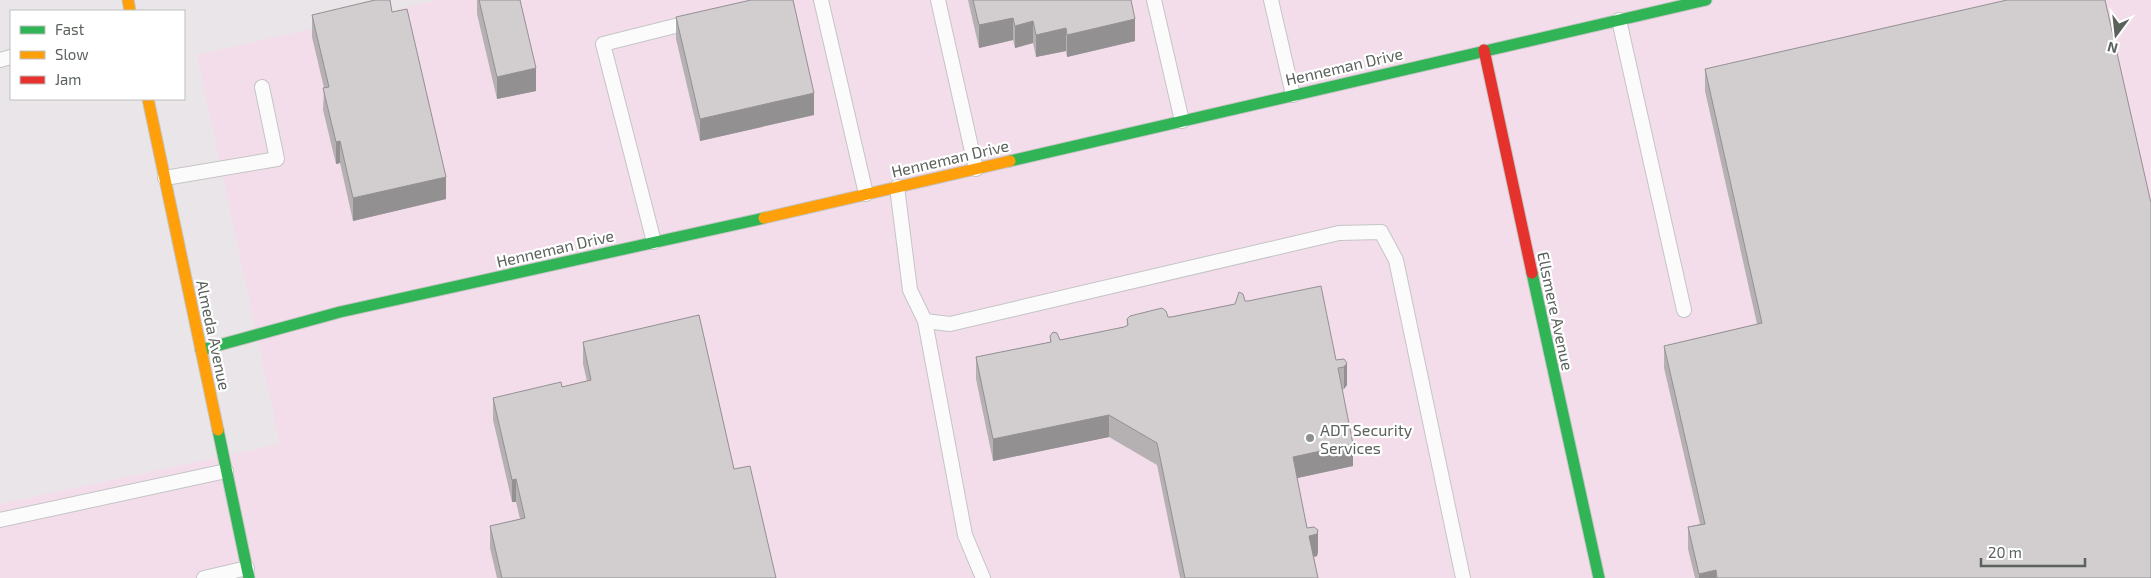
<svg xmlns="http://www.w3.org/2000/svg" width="2151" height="578" font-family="'Exo 2',sans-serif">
<rect width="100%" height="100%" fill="#eae5e8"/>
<!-- commercial -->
<path fill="#f4ddeb" d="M438 0H2151V578H0V504L280 444 197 55Z"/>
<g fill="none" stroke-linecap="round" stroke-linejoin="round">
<!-- lane casing -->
<g stroke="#c4c5c5" stroke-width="16">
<path id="lane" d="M821 0 866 194
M938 0 976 169
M1154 0 1182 121
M1271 0 1293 95
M1619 20 1684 310
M0 60 11 57
M165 178 277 159 262 87
M897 187 910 290 925 321 950 324 1339 233 1381 232 1396 260 1463 578
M654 242 603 44 695 21
M925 321 965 535 983 578
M0 520 226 471
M204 578 247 568"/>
</g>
<!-- fast casing -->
<g stroke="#c4c5c4" stroke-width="13">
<path id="fast" d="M1010 161 1706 0
M1532 273 1599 578
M201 350 340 312 764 218
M218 430 249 578"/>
</g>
<!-- slow casing -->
<g stroke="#c4c5c4" stroke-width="13">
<path id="slow" d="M128 0 130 11
M148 99 218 430
M764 218 1010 161"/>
</g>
<!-- jam casing -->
<g stroke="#c4c5c4" stroke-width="13">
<path id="jam" d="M1484 50 1532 273"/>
</g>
<!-- lane -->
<use href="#lane" stroke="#fcfbfc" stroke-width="14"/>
<!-- fast -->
<use href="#fast" stroke="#30b455" stroke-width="11"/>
<!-- slow -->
<use href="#slow" stroke="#ff9f0a" stroke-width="11"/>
<!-- jam -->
<use href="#jam" stroke="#e5322d" stroke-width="11"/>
</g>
<!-- wall -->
<path fill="#b5b1b3" d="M477 0H520L536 91 497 99 477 14Z
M968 0H1131L1135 41 1067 57 1066 51 1036 57 1033 43 1015 48 1013 40 979 48Z
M392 12 446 199 353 221 340 163 336 164 323 110 324 88 312 37V15Z
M676 17 814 115 700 141 676 39Z
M1705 69 2151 578H1695L1688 549V527L1700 524 1664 368V346L1757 324 1705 91Z
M1245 301 1336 360 1344 359 1347 385 1344 389 1342 390 1353 466 1297 478 1307 528 1318 552 1317 556 1314 557 1318 578H1180L1157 465 1109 437 993 461 976 379V357L1050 342V336L1060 340 1124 327 1127 326V319L1171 317 1235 304Z
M583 342 734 469 776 578H497L490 548V526L520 519 516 502H512L493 420V398L562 387 587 381 583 364Z"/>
<!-- shaded-wall -->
<path fill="#939092" d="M1013 18V40L979 48V25Z
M1135 19V41L1067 57V35Z
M1033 21V43L1015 48V26Z
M1066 28V51L1036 57V35Z
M536 68V91L497 99V77Z
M814 93V115L700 141V119Z
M340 141V163L336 164V142Z
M446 177V199L353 221V198Z
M1347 363V385L1344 389V367Z
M1109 415V437L993 461V439Z
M1353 444V466L1293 479V457Z
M516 479V502H512V480Z
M1318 530V552L1317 556 1309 558V536Z
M1716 570V578H1699V574Z"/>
<!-- building -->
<path fill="#d2ced0" stroke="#939092" d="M375 0H390L392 12 407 9 446 177 353 198 340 141 336 142 323 88 329 87 312 15Z
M479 0H520L536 68 497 77Z
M751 0H793L814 93 700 119 676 17Z
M973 0H1131L1135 19 1067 35 1066 28 1036 35 1033 21 1015 26 1013 18 979 25Z
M2007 0H2105L2151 203V578H1717L1716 570 1699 574 1688 527 1705 524 1664 346 1762 323 1705 69Z
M1321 286 1336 360 1344 359 1347 363 1344 367 1338 368 1353 444 1293 457 1307 528 1314 527 1318 530 1317 534 1309 536 1318 578H1185L1157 443 1109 415 993 439 976 357 1051 342 1050 336 1053 332 1057 333 1060 340 1124 327 1128 325 1127 319 1130 316 1162 308 1166 311 1168 317H1171L1235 304 1239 292 1243 294 1245 301H1248Z
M699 315 734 469 750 466 776 578H502L490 526 525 518 516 479 512 480 493 398 561 382 562 387 591 380 583 342Z"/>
<!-- markers -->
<circle fill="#8c908c" stroke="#fff" stroke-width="2" cx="1310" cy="438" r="5"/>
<g text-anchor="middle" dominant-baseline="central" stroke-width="4.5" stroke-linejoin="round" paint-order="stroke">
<!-- street labels -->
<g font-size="16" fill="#5a625b" stroke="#fff">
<text transform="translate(1344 66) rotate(-13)">Henneman Drive</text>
<text transform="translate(950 158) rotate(-13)">Henneman Drive</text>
<text transform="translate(555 248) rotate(-13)">Henneman Drive</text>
<text transform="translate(1556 311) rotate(78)">Ellsmere Avenue</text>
<text transform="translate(214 335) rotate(78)">Almeda Avenue</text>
</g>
<!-- poi labels -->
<g font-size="16" fill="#5a625b" stroke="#fff" text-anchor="start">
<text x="1320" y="429">ADT Security<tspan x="1320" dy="18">Services</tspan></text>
</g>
</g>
<!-- legend -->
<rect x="10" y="10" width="175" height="90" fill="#ffffff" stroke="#bdc0bd"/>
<rect x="20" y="26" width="25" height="8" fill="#30b455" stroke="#bdc0bd"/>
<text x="55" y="35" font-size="15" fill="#5a625b">Fast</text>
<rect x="20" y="51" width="25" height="8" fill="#ff9f0a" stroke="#bdc0bd"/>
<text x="55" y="60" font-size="15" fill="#5a625b">Slow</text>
<rect x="20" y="76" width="25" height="8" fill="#e5322d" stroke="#bdc0bd"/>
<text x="55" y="85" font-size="15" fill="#5a625b">Jam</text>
<!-- north arrow -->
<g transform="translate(2116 35) rotate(195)" stroke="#ffffff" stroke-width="4" paint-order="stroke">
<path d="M0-4L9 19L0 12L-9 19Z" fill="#5a625b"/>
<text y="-8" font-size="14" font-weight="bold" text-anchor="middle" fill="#5a625b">N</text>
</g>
<!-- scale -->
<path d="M1981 558v8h104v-8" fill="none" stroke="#5a625b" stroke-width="2.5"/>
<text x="1988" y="558" font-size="15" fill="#5a625b" stroke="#ffffff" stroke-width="4" paint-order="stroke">20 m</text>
</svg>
